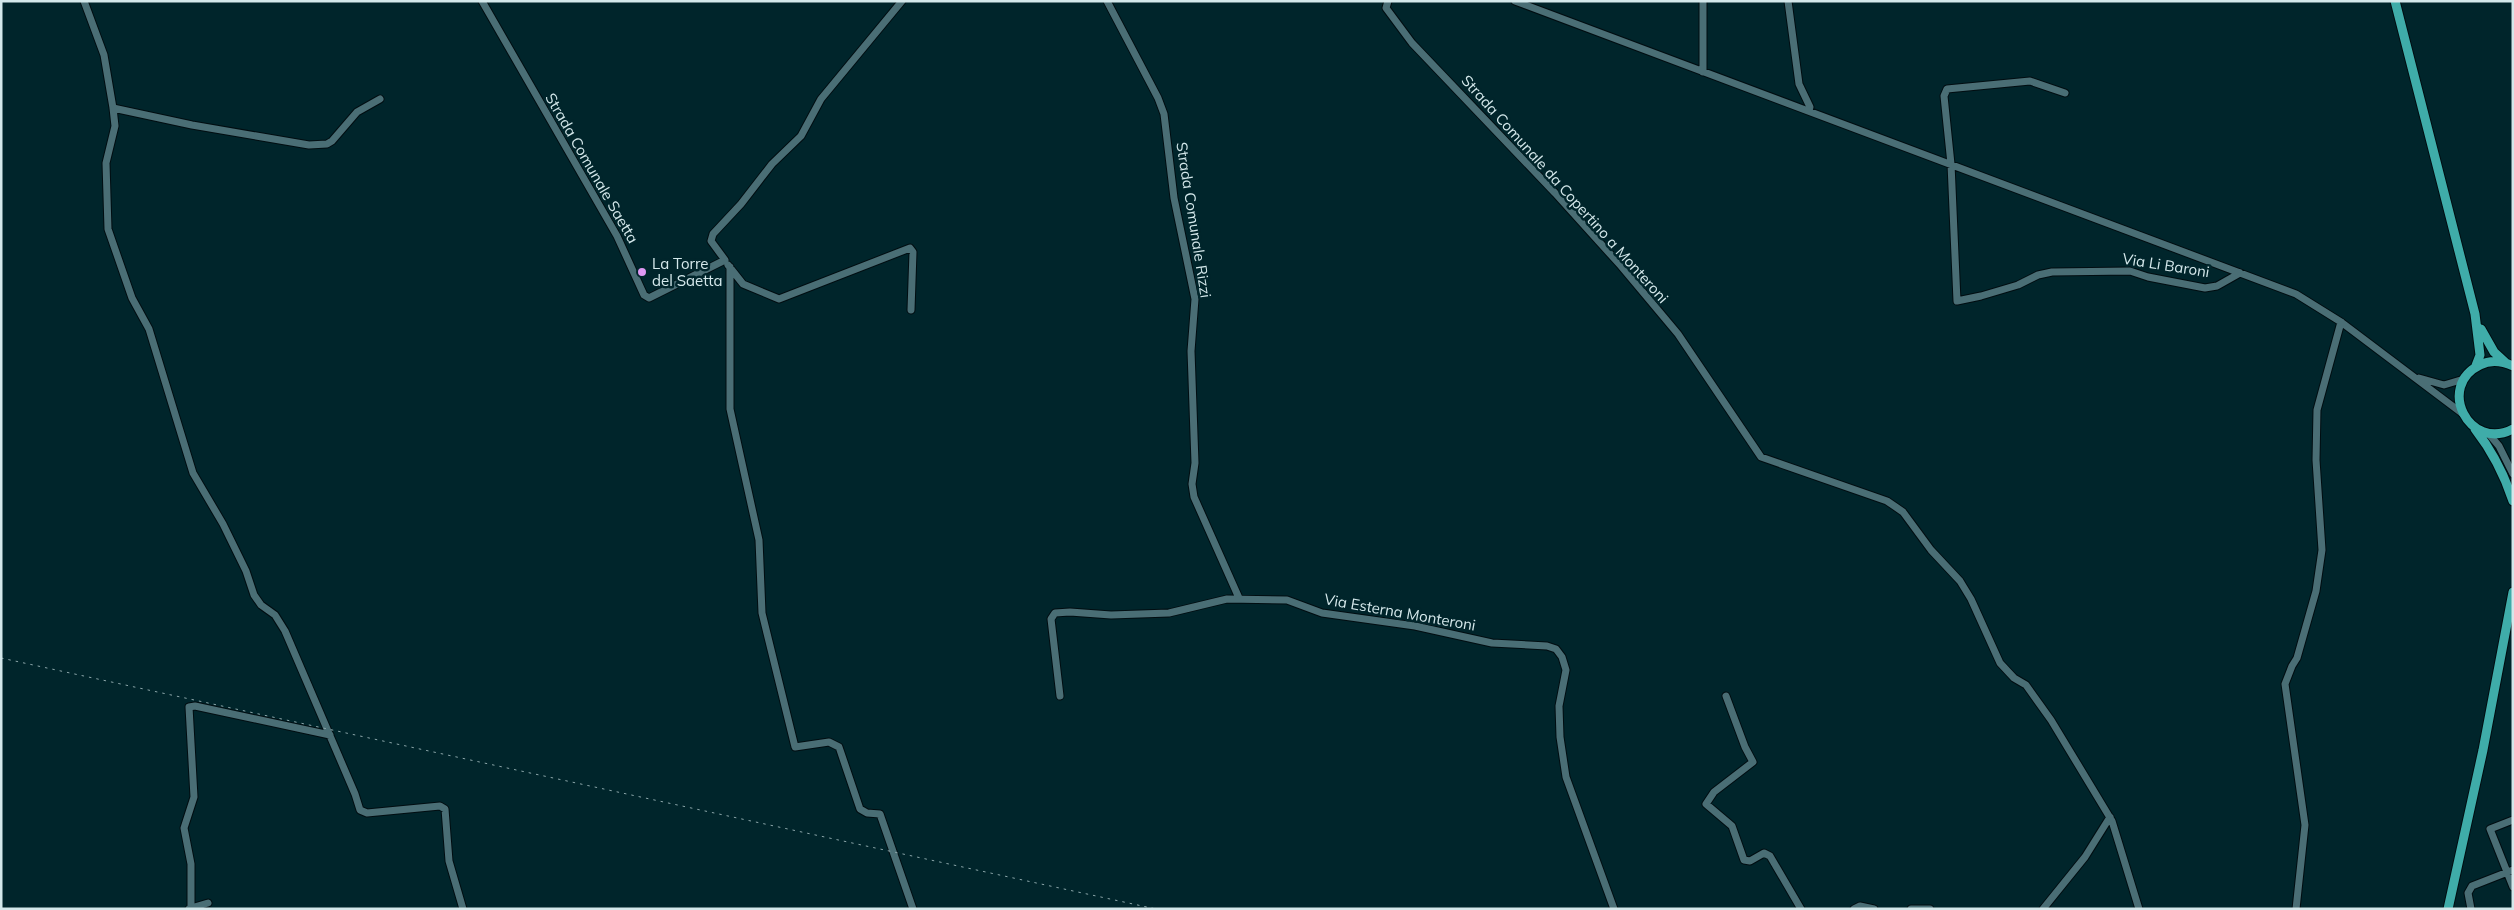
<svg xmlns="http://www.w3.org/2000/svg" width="2514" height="910" font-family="Mulish,sans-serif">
<rect width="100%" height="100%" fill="#00252b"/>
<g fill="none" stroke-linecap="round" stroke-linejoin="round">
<!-- minor casing -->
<g stroke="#000d11" stroke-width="9">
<path id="minor" d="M84 1 104 55 113 108 115 126 106 163 108 229 132 298 149 329 193 473 223 524 246 571 254 595 261 605 275 615 285 631 355 794 360 810 367 813 440 806 445 809 449 861 463 909
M482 1 617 236 644 295 649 298 725 260 711 241 713 234 741 204 772 164 801 136 821 99 902 1
M1107 1 1158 98 1164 114 1174 198 1195 299 1191 351 1195 463 1192 484 1194 497 1239 598
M1388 1 1386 8 1412 43 1555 193 1621 266 1678 334 1761 457 1887 501 1903 512 1931 550 1960 581 1971 599 2000 663 2014 678 2026 685 2051 720 2112 821 2139 909
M1515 1 2296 294 2341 322 2463 414
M1788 1 1799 84 1810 107 1809 111
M1703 72V1
M2065 93 2030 81 1947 89 1944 96 1951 164 1957 301 1981 296 2018 285 2038 275 2052 272 2130 271 2148 277 2205 288 2217 286 2240 273
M113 108 192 125 309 145 327 144 332 141 357 112 380 99
M728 265 743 284 779 299 910 248 913 252 911 310
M730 267V409L759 540 762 613 795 747 829 742 839 747 860 809 867 813 880 814 913 909
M2419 378 2444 385 2464 379
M2488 433 2499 446 2513 474
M1060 696 1051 619 1055 613 1070 612 1111 615 1169 613 1227 599 1287 600 1322 613 1415 626 1492 643 1547 646 1556 649 1562 657 1566 670 1559 706 1560 737 1566 777 1614 909
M1726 696 1745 747 1753 762 1714 792 1706 804 1732 826 1744 860 1750 861 1764 853 1770 856 1801 909
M2513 820 2490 829 2513 887
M191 908 208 903
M189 909 191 908V864L184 828 194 797 189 707 195 706 330 735
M1854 909 1860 906 1874 909
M1911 909H1930
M2043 909 2085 857 2110 817
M2296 909 2305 825 2285 684 2292 666 2297 658 2316 591 2322 550 2316 460 2317 410 2341 322
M2471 909 2468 893 2472 886 2513 870"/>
</g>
<!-- major casing -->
<g stroke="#000d11" stroke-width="11">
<path id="major" d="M2395 1 2475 314 2480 355 2475 368
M2481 329 2494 352 2506 363
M2513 366C2502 361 2490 360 2480 365 2436 386 2469 452 2513 429
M2475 429C2493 452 2504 474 2513 501
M2448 909 2483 750 2513 592"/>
</g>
<!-- minor -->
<use href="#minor" stroke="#4a6e75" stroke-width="7"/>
<!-- major -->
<use href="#major" stroke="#3faca9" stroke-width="9"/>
<!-- rail -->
<path stroke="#8ba5a9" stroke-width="1" stroke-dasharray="2.5 5" stroke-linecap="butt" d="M1 658 1156 909"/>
</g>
<!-- markers -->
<circle fill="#de98f2" stroke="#00252b" stroke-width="2" cx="642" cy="272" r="5"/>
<g text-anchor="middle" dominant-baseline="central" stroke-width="5" stroke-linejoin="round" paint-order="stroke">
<!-- street labels -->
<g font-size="15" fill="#d4e8eb" stroke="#00252b">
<text transform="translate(592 168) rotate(60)">Strada Comunale Saetta</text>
<text transform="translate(1565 189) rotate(48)">Strada Comunale da Copertino a Monteroni</text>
<text transform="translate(1194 220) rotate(81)">Strada Comunale Rizzi</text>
<text transform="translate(2166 265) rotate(9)">Via Li Baroni</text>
<text transform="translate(1400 612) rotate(10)">Via Esterna Monteroni</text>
</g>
<!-- poi labels -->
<g font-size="15" fill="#d4e8eb" stroke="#00252b" text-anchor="start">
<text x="652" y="263">La Torre<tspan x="652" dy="17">del Saetta</tspan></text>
</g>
</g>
<!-- border -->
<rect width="2514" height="910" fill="none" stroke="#d4e8eb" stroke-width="5"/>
</svg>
